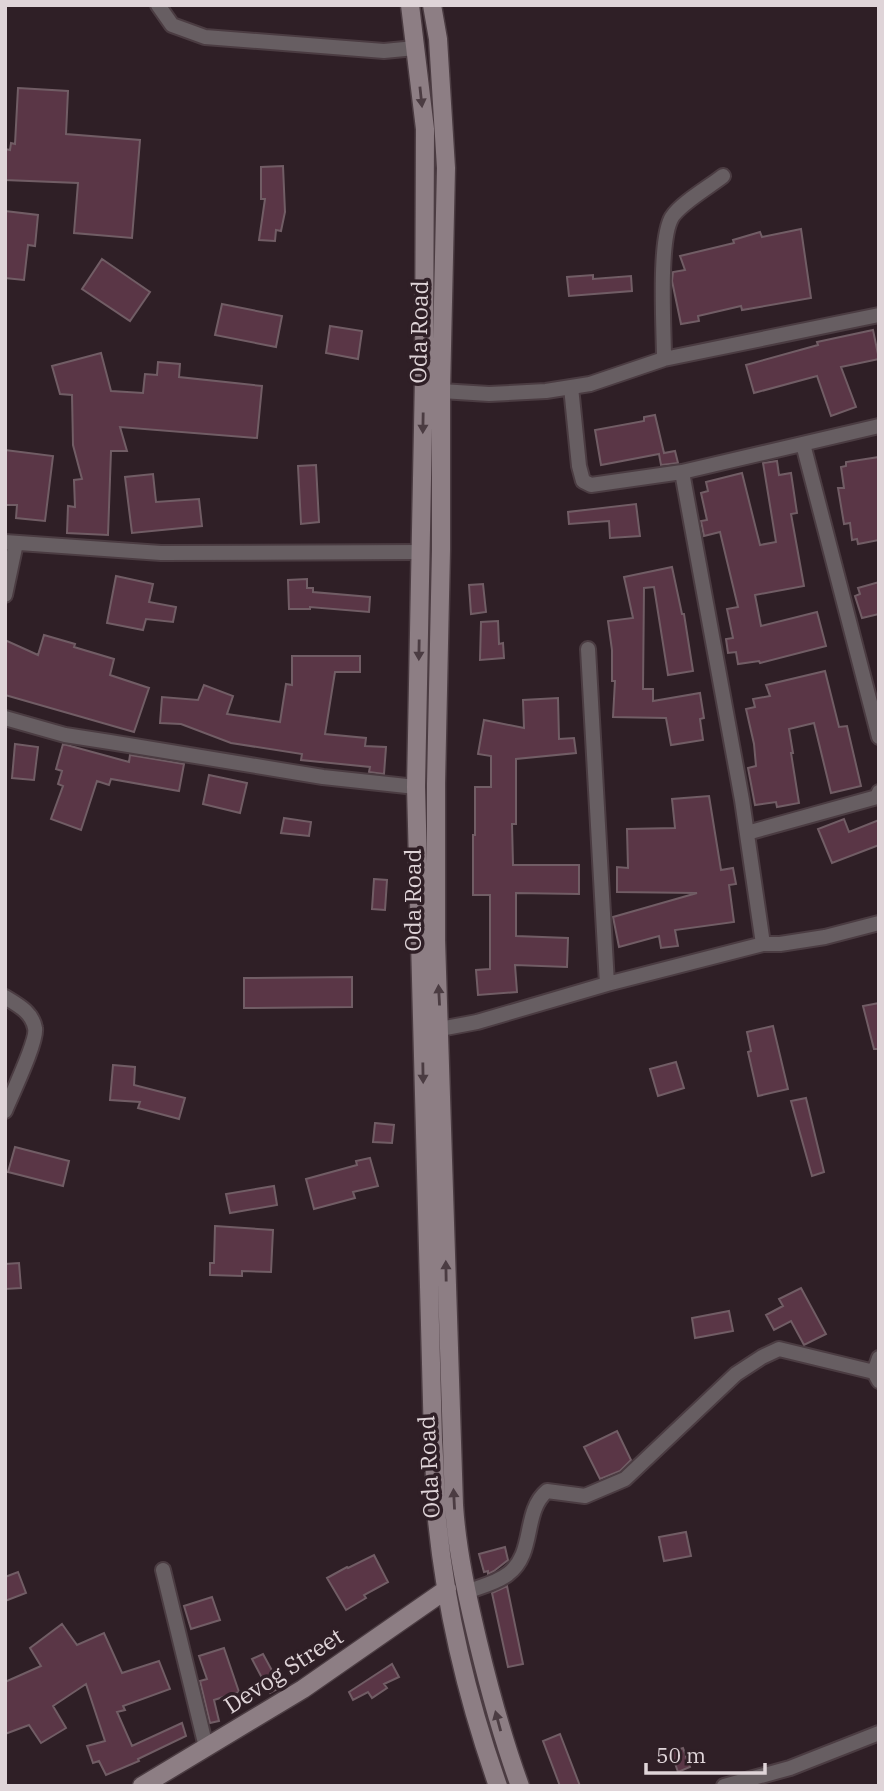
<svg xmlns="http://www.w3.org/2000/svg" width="884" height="1791" font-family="'IBM Plex Serif',serif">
<rect width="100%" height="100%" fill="#2f1f26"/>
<!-- building -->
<path fill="#5a3646" stroke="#715d65" stroke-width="2" d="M18 88 68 91 66 134 140 140 132 238 74 233 78 183 5 180V149L10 150 11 143 15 144Z
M283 166 285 212 281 231 276 230 275 241 259 240 265 199H261V167Z
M5 211 38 215 35 246 28 245 24 280 5 278Z
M801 229 811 298 742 310 741 306 698 316 699 321 681 324 672 281 673 272 685 270 680 256 734 243 733 240 760 232 762 237Z
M102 259 150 292 130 321 82 289Z
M593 275V279L631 276 632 291 569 296 567 277Z
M222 304 282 316 276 347 215 335Z
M330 326 362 331 358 359 326 353Z
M873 330 879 359 841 367 856 407 831 416 817 376 754 393 746 365 818 345 817 342Z
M101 353 111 391 143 393 145 374 157 375 158 362 180 364 179 377 262 386 257 438 120 427 127 451H111L108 535 67 533 68 506 75 507 74 480 82 479 73 445 72 395 60 394 52 366Z
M655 415 664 453 675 451 678 463 661 465 659 454 601 465 595 430 644 421V417Z
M5 450 53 456 45 521 16 518 17 505H5Z
M879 457V540L858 544 857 539 852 540 850 523 844 524 838 488H844L841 467 846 466V462Z
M777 461 779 475 791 473 797 513 791 514 804 586 755 595 761 626 817 612 826 646 760 663 759 661 738 664 736 652 728 653 726 639 733 638 727 609 738 607 720 532 704 536 701 521 707 520 701 493 708 491 706 482 742 473 760 545 776 542 763 463Z
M316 465 319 522 301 524 298 466Z
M153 474 156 502 199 499 202 526 132 533 125 477Z
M636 504 640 536 610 538 609 521 569 524 568 512Z
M672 567 682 614H684L693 671 668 675 654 587 644 588 643 689H653V701L700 693 704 718 700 719 703 740 671 745 666 718 613 717 615 681H612V650L608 621 633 618 624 577Z
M116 576 153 584 149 602 176 607 173 622 146 619 143 630 107 623Z
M307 579V588H313V592L370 597 369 612 310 607V609H289L288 580Z
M879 582V614L862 618 855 596 860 594 858 588Z
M483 584 486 612 471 614 469 585Z
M498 621 499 644 503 643 504 658 480 660 481 622Z
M44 635 75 644 74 647 114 659 110 675 149 688 134 732 5 695V640L38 655Z
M292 656H360V672H335L325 734 366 738 365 746 386 747 384 774 369 772 370 767 301 760 302 754 231 743 181 724 160 723 162 697 198 700 204 685 233 696 227 714 280 722 286 684 292 685Z
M825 671 839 727 847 726 861 786 831 793 814 723 789 729 793 753H791L799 803 777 807 776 802 755 805 748 768 756 766 754 744 746 709 755 707 753 699 770 696 766 685Z
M558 698 559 739 574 738 576 753 516 759V824H512L513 865H579V894L516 893V936L568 938 567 967 515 965 517 992 478 995 476 970 490 969V895H473V835H475V787H491V756L478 754 484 720 524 728 523 700Z
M15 744 38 747 34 780 12 778Z
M63 744 129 762 130 755 184 764 179 791 111 779 109 785 97 781 81 830 51 819 63 786 58 784 62 771 56 769Z
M209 775 247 783 240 813 203 804Z
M709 796 721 870 733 868 736 884 729 885 734 922 675 930 678 946 661 948 659 936 619 947 613 917 697 893 617 892V867L628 868 627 829 675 828 672 799Z
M284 818 311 822 309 836 281 833Z
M844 819 849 832 879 820V845L832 863 818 829Z
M374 879 387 880 385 910 372 909Z
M352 977V1007L244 1008V978Z
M879 1003V1049H874L863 1006Z
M773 1026 788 1089 758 1096 748 1052 751 1051 747 1032Z
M676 1062 684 1088 658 1096 650 1069Z
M113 1065 135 1067 134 1085 185 1098 179 1119 138 1108 140 1102 110 1100Z
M806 1098 824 1172 812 1176 791 1101Z
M375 1123 394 1125 392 1143 373 1142Z
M15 1147 69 1161 63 1186 8 1172Z
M370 1158 378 1186 353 1192 355 1198 314 1209 306 1179 357 1165 356 1161Z
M274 1186 277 1205 230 1213 226 1194Z
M215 1226 273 1230 271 1272 242 1271V1276L210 1275V1263H214Z
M19 1263 21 1288 5 1289V1264Z
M801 1288 826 1334 804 1345 791 1321 774 1330 766 1315 783 1306 779 1299Z
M729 1311 733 1331 695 1338 692 1318Z
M617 1431 631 1460 620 1471 600 1479 584 1447Z
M686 1532 691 1556 664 1561 659 1537Z
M505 1547 508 1560 494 1571 488 1574V1571L484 1572 479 1554Z
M374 1555 388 1582 364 1595 366 1598 346 1610 327 1578 347 1567 348 1568Z
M18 1572 26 1593 5 1601V1577Z
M507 1586 523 1664 508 1667 492 1593Z
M212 1597 220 1620 191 1629 184 1606Z
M62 1624 77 1645 104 1633 122 1673 159 1661 170 1689 123 1706 125 1710 117 1712 132 1746 182 1723 186 1736 138 1759 139 1761 106 1775 99 1761 93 1763 87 1746 105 1741 86 1684 53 1706 66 1728 41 1743 29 1725 5 1734V1682L41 1666 30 1648Z
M224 1648 239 1692 214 1700 219 1721 210 1723 200 1681 207 1679 199 1656Z
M263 1654 281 1687 270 1693 252 1659Z
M392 1664 399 1677 384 1684 387 1688 372 1698 368 1692 353 1700 349 1692Z
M560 1734 580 1786H560L543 1741Z
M683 1748 690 1767 678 1772 671 1752Z"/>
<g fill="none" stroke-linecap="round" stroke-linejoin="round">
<!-- street casing -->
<g stroke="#4b3c42" stroke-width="18">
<path id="street" d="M158 5 172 25 205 37 384 51 415 48
M664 359C664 329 658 240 672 217 681 203 709 187 723 176
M571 387 579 466 583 481 591 485 682 472 879 426
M441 391 489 394 546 391 590 384 664 359 879 315
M803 444 879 737
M5 542 161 553 421 552
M5 595 16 543
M588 649 607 984
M5 718 65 735 110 742 323 777 416 787
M747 833 877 797 879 792
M763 944H780L825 937 879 923
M5 997C18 1005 32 1012 35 1028 38 1040 11 1096 5 1111
M440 1029 477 1022 607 984 763 944 742 800 682 472
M879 1358 874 1372 879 1381
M163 1570 206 1747
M466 1592C479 1587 497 1583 508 1574 536 1553 522 1512 547 1491L585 1496 625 1479 736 1374 762 1357 779 1349 874 1372
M724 1786 790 1768 879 1733"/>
</g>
<!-- secondary casing -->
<g stroke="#4b3c42" stroke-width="21">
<path id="secondary" d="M410 5 425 129 424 376 416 787 433 1440C435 1466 435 1493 437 1520 446 1610 468 1701 498 1786
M432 5 438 39 446 168 441 391V550L436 784V940L454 1505C457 1551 467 1596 478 1642 490 1692 502 1737 520 1786
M142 1786 303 1689 447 1589"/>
</g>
<!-- street -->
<use href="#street" stroke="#675e62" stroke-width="14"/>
<!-- secondary -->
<use href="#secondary" stroke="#8d7e84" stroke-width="18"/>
</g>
<!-- one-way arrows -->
<defs><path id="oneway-solid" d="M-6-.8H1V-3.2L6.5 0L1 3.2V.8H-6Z" transform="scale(1.75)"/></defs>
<g fill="#4b3c42">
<use href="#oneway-solid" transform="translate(421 97) rotate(84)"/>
<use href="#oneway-solid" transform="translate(423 423) rotate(91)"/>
<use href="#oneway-solid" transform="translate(419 650) rotate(91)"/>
<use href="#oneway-solid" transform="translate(439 995) rotate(-93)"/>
<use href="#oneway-solid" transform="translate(423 1073) rotate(89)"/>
<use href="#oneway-solid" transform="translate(446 1271) rotate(-91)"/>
<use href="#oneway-solid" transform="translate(454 1499) rotate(-93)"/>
<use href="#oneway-solid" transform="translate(498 1721) rotate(-105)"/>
</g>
<g text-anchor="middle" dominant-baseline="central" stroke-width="7" stroke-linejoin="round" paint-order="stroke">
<!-- street labels -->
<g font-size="23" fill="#dfd4d8" stroke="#2f1f26">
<text transform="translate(418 332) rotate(-89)">Oda Road</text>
<text transform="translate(412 900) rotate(-90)">Oda Road</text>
<text transform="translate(428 1467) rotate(-93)">Oda Road</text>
<text transform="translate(283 1670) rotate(-33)">Devog Street</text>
</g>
</g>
<!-- border -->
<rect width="884" height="1791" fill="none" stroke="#dfd4d8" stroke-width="14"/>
<!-- scale -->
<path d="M646 1763v10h119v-10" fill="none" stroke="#dfd4d8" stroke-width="3.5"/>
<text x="656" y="1763" font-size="21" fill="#dfd4d8" stroke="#2f1f26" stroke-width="5" paint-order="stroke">50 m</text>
</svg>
